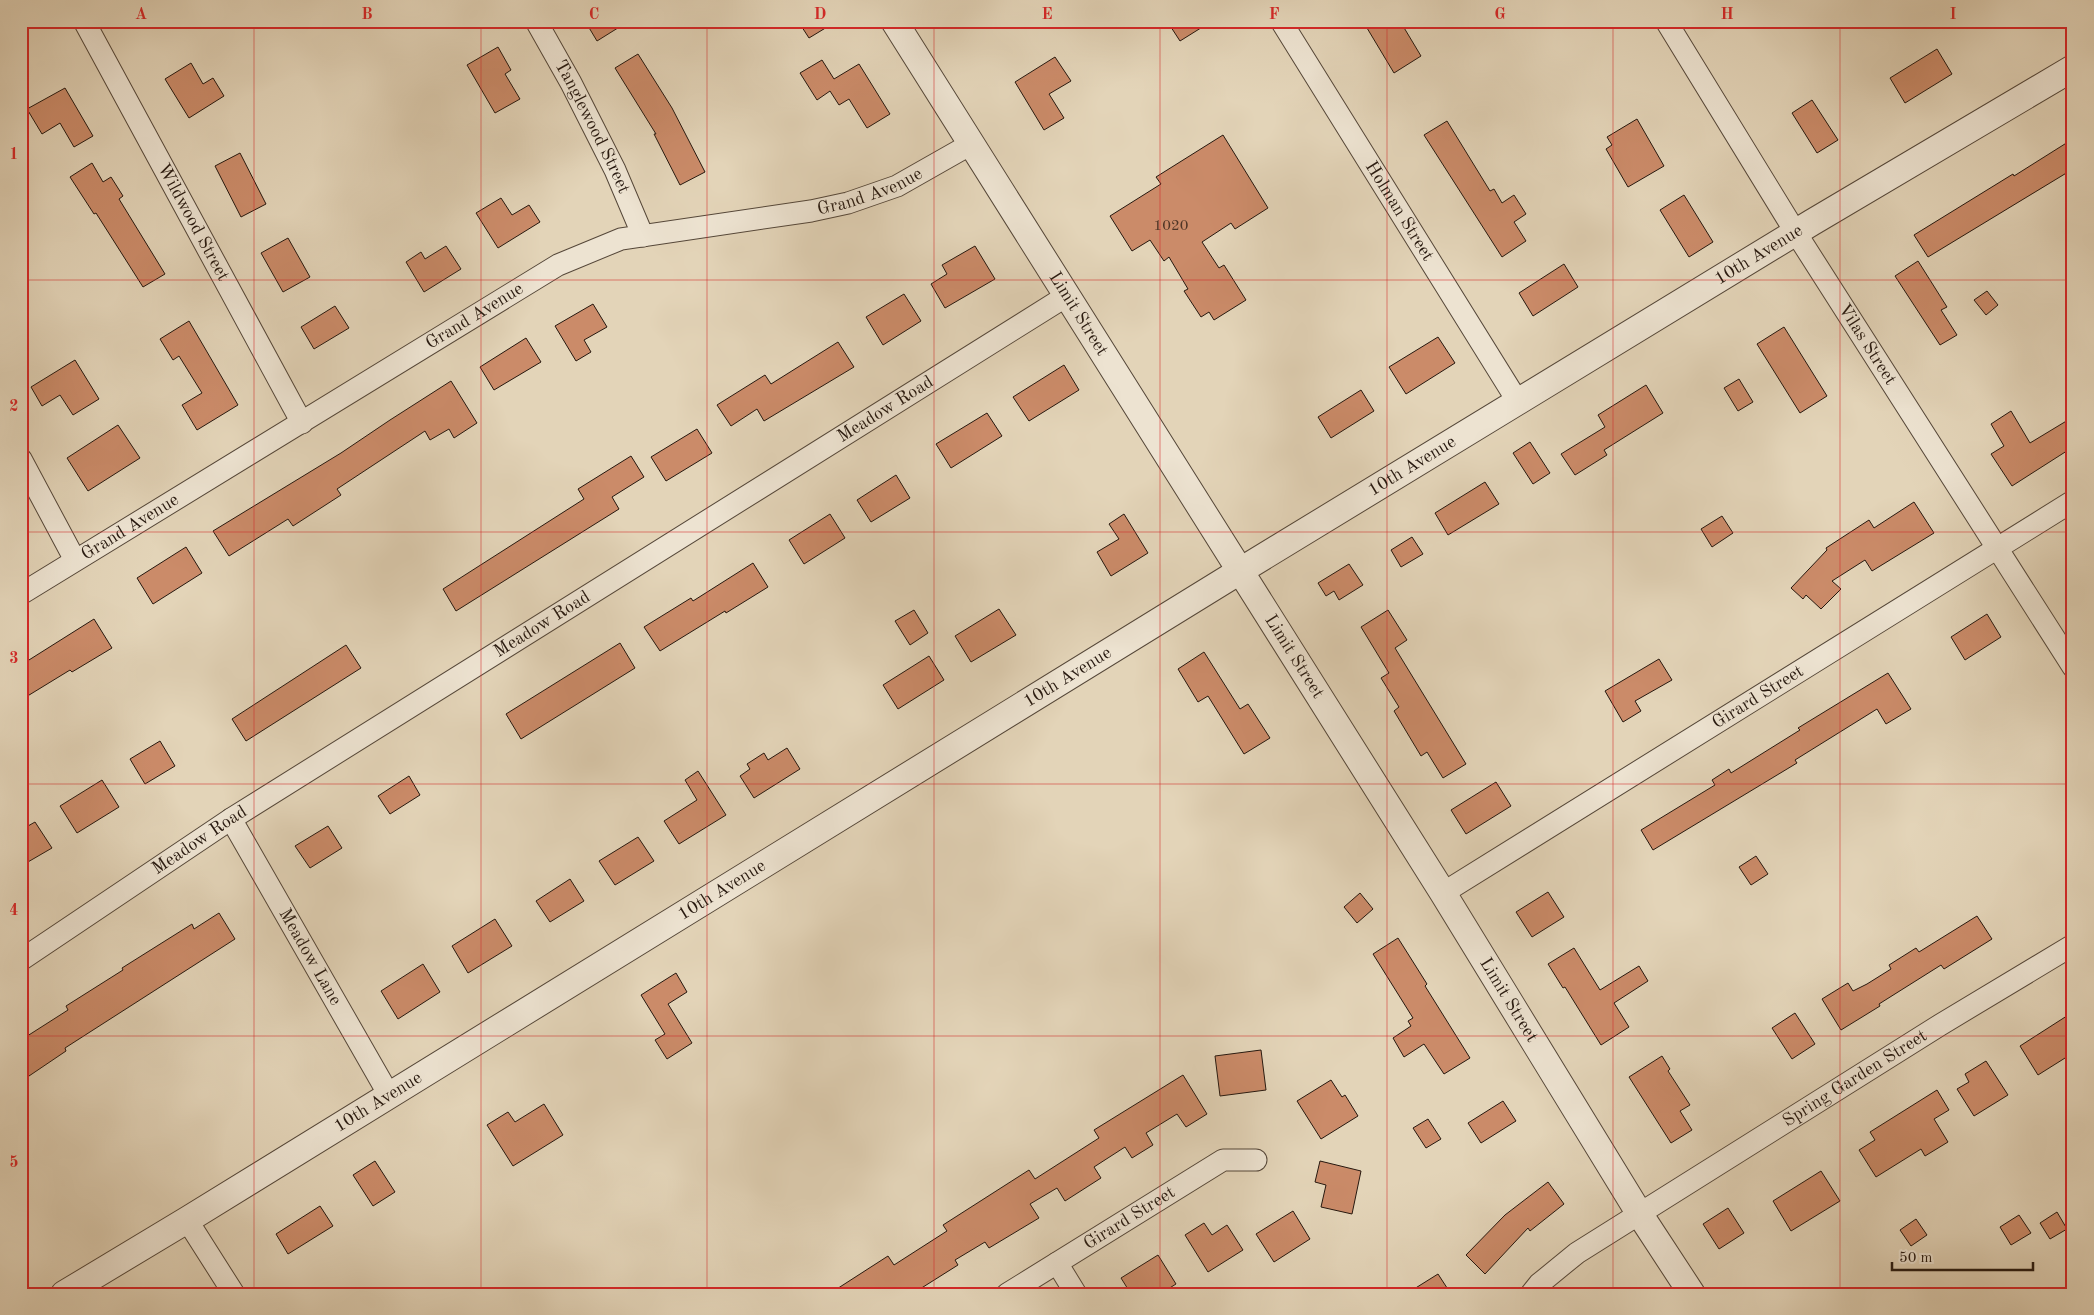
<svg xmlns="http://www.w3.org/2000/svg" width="2094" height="1315" font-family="'Old Standard TT',serif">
<rect width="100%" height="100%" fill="#e3d4b8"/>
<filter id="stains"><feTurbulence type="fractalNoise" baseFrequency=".004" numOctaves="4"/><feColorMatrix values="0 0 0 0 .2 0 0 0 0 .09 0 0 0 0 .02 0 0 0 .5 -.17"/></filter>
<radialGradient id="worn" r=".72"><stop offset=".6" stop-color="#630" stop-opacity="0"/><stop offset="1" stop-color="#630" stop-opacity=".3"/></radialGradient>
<!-- building -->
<path fill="#cb8b69" stroke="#26180f" d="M585 21H629L597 41Z
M798 21H837L809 38Z
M1167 21H1212L1180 41Z
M1379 21H1400L1421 56 1394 73 1367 28Z
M498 47 511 70 505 74 520 99 495 113 467 65Z
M1937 49 1952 74 1905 103 1890 78Z
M638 54 672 108 705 172 680 185 654 134H656L615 68Z
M1055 57 1071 81 1049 94 1064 118 1044 130 1015 82Z
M822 60 834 79 859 64 890 114 867 128 849 99 839 105 830 91 817 100 800 73Z
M191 63 203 84 213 78 224 96 189 118 165 79Z
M65 88 93 136 74 147 60 123 42 134 27 109Z
M1812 100 1838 140 1817 153 1792 113Z
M1637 119 1664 166 1628 187 1606 149 1612 145 1607 137Z
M1447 121 1490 191 1494 189 1502 203 1514 195 1526 214 1514 222 1526 241 1502 257 1424 135Z
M1223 135 1268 208 1235 229 1231 223 1202 242 1219 268 1224 265 1246 300 1214 320 1209 312 1201 317 1184 291 1188 289 1169 257 1164 261 1150 240 1132 251 1110 216 1161 184 1156 177Z
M2068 142 2073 150V169L1928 257 1914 235 2013 174 2014 176Z
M240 153 266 204 241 217 215 166Z
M92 163 103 182 111 177 123 196 119 199 165 274 143 287 96 213 94 214 70 177Z
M1684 195 1713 242 1689 257 1660 210Z
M501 198 512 215 529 205 540 222 498 248 476 213Z
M288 238 310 277 283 292 261 253Z
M446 246 461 269 424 292 406 262 421 252 425 259Z
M975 246 995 279 945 308 931 284 947 274 942 265Z
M1918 261 1947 307 1941 310 1957 335 1940 345 1895 276Z
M1564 264 1578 287 1533 316 1519 293Z
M1987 291 1998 305 1986 315 1974 300Z
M904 294 921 321 883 345 866 317Z
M593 304 607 327 584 340 591 352 576 361 555 326Z
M335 306 349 328 314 349 301 327Z
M189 321 238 405 197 430 182 405 202 393 179 356 173 360 160 339Z
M1784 327 1827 396 1800 413 1757 344Z
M1438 337 1455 363 1406 394 1389 367Z
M526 338 541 362 494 390 480 367Z
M838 342 854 367 764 421 757 409 731 426 717 405 765 375 771 384Z
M75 360 99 399 73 415 60 395 42 406 31 387Z
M1064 365 1079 390 1029 421 1013 397Z
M1739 379 1753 402 1738 411 1724 388Z
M451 381 477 423 454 438 449 429 430 440 425 431 337 489 341 495 293 526 288 519 229 556 213 531 341 453 390 420Z
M1646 385 1663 413 1604 450 1607 455 1575 475 1561 454 1605 427 1598 415Z
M1361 390 1374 411 1331 438 1318 417Z
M2011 411 2030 443 2073 417V447L2012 486 1991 454 2004 446 1991 424Z
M987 413 1002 436 951 468 936 444Z
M118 425 140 458 88 491 67 458Z
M697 429 712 453 666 481 651 457Z
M1530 442 1550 473 1533 484 1513 453Z
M631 456 644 477 612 497 619 509 456 611 443 589 584 499 578 489Z
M896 475 910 498 871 522 857 500Z
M1485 482 1499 504 1448 535 1435 513Z
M1914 502 1934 533 1872 571 1865 560 1832 581 1841 589 1821 609 1806 595 1803 599 1791 588 1827 550 1826 548 1869 520 1874 528Z
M830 514 845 538 804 564 789 540Z
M1124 514 1148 553 1111 576 1097 552 1119 539 1109 524Z
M1722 516 1733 533 1712 547 1701 529Z
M1412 537 1423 554 1401 567 1391 550Z
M186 547 202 573 153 604 137 578Z
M753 563 768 587 726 613 725 611 660 651 644 627 691 598 693 601Z
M1349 564 1363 585 1339 600 1334 591 1326 596 1318 583Z
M999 609 1016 635 971 662 955 636Z
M914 610 928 633 910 645 895 621Z
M1388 610 1407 640 1395 648 1466 764 1443 778 1427 752 1421 756 1394 711 1399 707 1381 678 1389 673 1361 627Z
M1987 614 2001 637 1965 660 1951 637Z
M94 619 112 648 72 672 70 670 21 700V665Z
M620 643 635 668 521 739 506 714Z
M346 645 361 668 246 741 232 719Z
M1204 652 1240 709 1248 704 1270 738 1244 754 1208 696 1198 702 1178 669Z
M929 656 944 680 898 709 883 685Z
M1659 659 1672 680 1635 701 1641 711 1623 722 1605 691Z
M1888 673 1911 709 1886 724 1877 709 1795 760 1797 763 1653 850 1641 830 1715 785 1712 780 1729 769 1731 773 1800 730 1798 728Z
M160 741 175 766 145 784 130 759Z
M787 748 800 769 754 798 740 776 750 769 747 764 764 753 768 760Z
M698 771 726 815 679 844 664 821 697 800 685 780Z
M409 776 420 795 390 814 378 796Z
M102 780 119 807 77 833 60 806Z
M1496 782 1511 806 1466 834 1451 810Z
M35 822 52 848 21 866V830Z
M328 826 342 848 310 868 295 846Z
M638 837 654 861 615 885 599 861Z
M1756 856 1768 874 1751 885 1739 867Z
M570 879 584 901 550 922 536 901Z
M1548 892 1564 917 1532 937 1516 912Z
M1360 893 1373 909 1357 923 1344 907Z
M219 913 235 939 65 1048 66 1051 29 1076 21 1064V1040L68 1010 66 1006 123 970 122 968 192 924 194 929Z
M1977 916 1992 939 1944 969 1941 965 1879 1004 1880 1006 1841 1030 1822 999 1848 983 1853 991 1867 984 1891 969 1889 965 1916 948 1919 952Z
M495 919 512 946 468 973 452 946Z
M1398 938 1427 984 1425 986 1470 1058 1444 1074 1424 1044 1404 1057 1393 1038 1411 1026 1408 1021 1413 1018 1373 954Z
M1574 948 1600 990 1639 966 1648 981 1614 1003 1629 1027 1601 1045 1565 987 1563 988 1548 964Z
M423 964 440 992 398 1019 381 991Z
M676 973 687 992 668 1004 692 1043 667 1059 655 1040 665 1034 641 995Z
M2073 1012V1053L2038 1075 2020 1046Z
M1795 1013 1815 1044 1792 1059 1772 1028Z
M1261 1050 1266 1090 1220 1096 1215 1056Z
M1662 1056 1670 1069 1668 1071 1690 1105 1680 1111 1692 1130 1671 1143 1629 1077Z
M1986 1061 2008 1095 1974 1116 1957 1089 1969 1082 1965 1074Z
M1183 1075 1207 1114 1186 1127 1177 1114 1146 1133 1153 1145 1132 1158 1125 1147 1094 1167 1101 1178 1065 1201 1057 1188 1030 1204 1039 1218 989 1248 985 1242 955 1260 958 1265 912 1294H829L888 1256 894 1265 947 1231 943 1225 1029 1170 1035 1179 1099 1138 1094 1130Z
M1331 1080 1342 1097 1345 1095 1358 1116 1321 1139 1297 1101Z
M1937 1090 1949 1110 1934 1119 1948 1142 1925 1156 1921 1149 1876 1177 1859 1150 1875 1140 1870 1132Z
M1503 1101 1516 1121 1481 1143 1468 1123Z
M544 1104 563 1135 513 1166 487 1125 508 1112 515 1122Z
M1428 1119 1441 1139 1426 1148 1413 1128Z
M375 1161 395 1192 373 1206 353 1175Z
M1320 1161 1361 1171 1352 1214 1321 1207 1326 1185 1315 1182Z
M1821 1171 1840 1201 1791 1231 1773 1201Z
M1548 1182 1564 1204 1530 1231 1528 1228 1485 1274 1466 1255 1505 1215Z
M320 1206 333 1226 288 1254 276 1234Z
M1728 1208 1744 1233 1719 1249 1703 1224Z
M1293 1211 1310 1239 1274 1262 1256 1234Z
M2057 1212 2067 1229 2050 1239 2040 1223Z
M2019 1215 2031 1233 2011 1245 2000 1227Z
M1916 1219 1927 1235 1911 1246 1900 1230Z
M1204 1223 1212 1235 1227 1225 1243 1250 1208 1272 1185 1235Z
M1158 1255 1176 1284 1160 1294H1131L1121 1278Z
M1438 1274 1451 1294H1406Z"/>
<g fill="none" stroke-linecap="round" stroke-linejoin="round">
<!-- minor casing -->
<g stroke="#554739" stroke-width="23">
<g id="minor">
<path id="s1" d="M84 21 302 423"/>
<path id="s2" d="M536 21 571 83 615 170 643 236"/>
<path id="s3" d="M1281 21 1518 402"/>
<path id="s4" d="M1666 21 1796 233 2073 667"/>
<path d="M21 459 75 560"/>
<path id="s5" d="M21 594 558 265 621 239 811 211 848 203 897 186 971 144"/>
<path id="s6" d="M231 819 389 1095"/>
<path id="s7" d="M1443 893 2073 501"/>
<path id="s8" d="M21 960 231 819 1068 295"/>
<path d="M187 1220 234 1294"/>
<path d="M1057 1263 1076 1294"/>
<path id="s9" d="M1007 1294 1223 1160H1256"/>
<path id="s10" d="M1531 1294 1539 1284 1577 1253 1940 1025 2073 945"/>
</g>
</g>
<!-- tertiary casing -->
<g stroke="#554739" stroke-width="28">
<g id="tertiary">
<path id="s11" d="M894 21 1443 893 1639 1213 1692 1294"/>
<path id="s12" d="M64 1294 187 1220 1240 571 1811 223 2073 68"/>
</g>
</g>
<!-- minor -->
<use href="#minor" stroke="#ede3d1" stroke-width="21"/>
<!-- tertiary -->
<use href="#tertiary" stroke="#ede3d1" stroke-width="26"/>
</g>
<!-- grid -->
<path fill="none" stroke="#d62828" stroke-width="1" stroke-opacity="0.55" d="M254 21V1294M481 21V1294M707 21V1294M934 21V1294M1160 21V1294M1387 21V1294M1613 21V1294M1840 21V1294M21 280H2073M21 532H2073M21 784H2073M21 1036H2073"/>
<g text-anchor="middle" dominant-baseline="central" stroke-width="4" stroke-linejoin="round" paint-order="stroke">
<!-- number labels -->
<g font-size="15" fill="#4f3526">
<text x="1171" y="226">1020</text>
</g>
<!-- street labels -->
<g font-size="18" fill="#26180f" stroke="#ede3d1">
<text stroke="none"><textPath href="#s2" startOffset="120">Tanglewood Street</textPath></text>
<text stroke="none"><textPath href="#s5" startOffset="952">Grand Avenue</textPath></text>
<text stroke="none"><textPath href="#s3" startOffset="224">Holman Street</textPath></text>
<text stroke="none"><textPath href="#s1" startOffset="229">Wildwood Street</textPath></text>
<text stroke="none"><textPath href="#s12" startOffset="1988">10th Avenue</textPath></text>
<text stroke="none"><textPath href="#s11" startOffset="346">Limit Street</textPath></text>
<text stroke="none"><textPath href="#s5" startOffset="532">Grand Avenue</textPath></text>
<text stroke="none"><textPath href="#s4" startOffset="381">Vilas Street</textPath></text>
<text stroke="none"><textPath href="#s8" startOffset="1025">Meadow Road</textPath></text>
<text stroke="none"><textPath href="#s12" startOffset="1582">10th Avenue</textPath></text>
<text stroke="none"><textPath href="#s5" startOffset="128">Grand Avenue</textPath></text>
<text stroke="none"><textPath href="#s8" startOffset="620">Meadow Road</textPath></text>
<text stroke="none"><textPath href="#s11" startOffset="751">Limit Street</textPath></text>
<text stroke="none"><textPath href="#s12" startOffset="1178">10th Avenue</textPath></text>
<text stroke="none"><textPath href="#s7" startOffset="371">Girard Street</textPath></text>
<text stroke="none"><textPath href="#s8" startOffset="215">Meadow Road</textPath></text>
<text stroke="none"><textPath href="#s12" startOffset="772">10th Avenue</textPath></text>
<text stroke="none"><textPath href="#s6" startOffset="159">Meadow Lane</textPath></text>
<text stroke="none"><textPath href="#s11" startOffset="1156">Limit Street</textPath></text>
<text stroke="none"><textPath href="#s10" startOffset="390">Spring Garden Street</textPath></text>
<text stroke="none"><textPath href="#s12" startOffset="368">10th Avenue</textPath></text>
<text stroke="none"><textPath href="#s9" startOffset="144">Girard Street</textPath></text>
</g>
</g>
<!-- margin -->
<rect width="2094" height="1315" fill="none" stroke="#e3d4b8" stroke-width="55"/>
<!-- scale -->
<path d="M1892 1262v8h141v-8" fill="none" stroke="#26180f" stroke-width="2.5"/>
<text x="1899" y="1262" font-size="15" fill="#26180f" stroke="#ede3d1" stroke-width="4" paint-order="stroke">50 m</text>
<rect x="28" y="28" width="2038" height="1260" fill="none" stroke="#d62828" stroke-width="2"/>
<g font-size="16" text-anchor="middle" font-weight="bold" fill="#d62828">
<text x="141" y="19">A</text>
<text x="367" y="19">B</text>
<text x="594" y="19">C</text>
<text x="820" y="19">D</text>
<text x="1047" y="19">E</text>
<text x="1274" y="19">F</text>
<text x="1500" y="19">G</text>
<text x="1727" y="19">H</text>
<text x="1953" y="19">I</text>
<text x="14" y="159">1</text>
<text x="14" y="411">2</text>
<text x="14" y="663">3</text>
<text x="14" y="915">4</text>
<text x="14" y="1167">5</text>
</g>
<rect width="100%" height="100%" filter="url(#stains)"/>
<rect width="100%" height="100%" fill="url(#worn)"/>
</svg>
